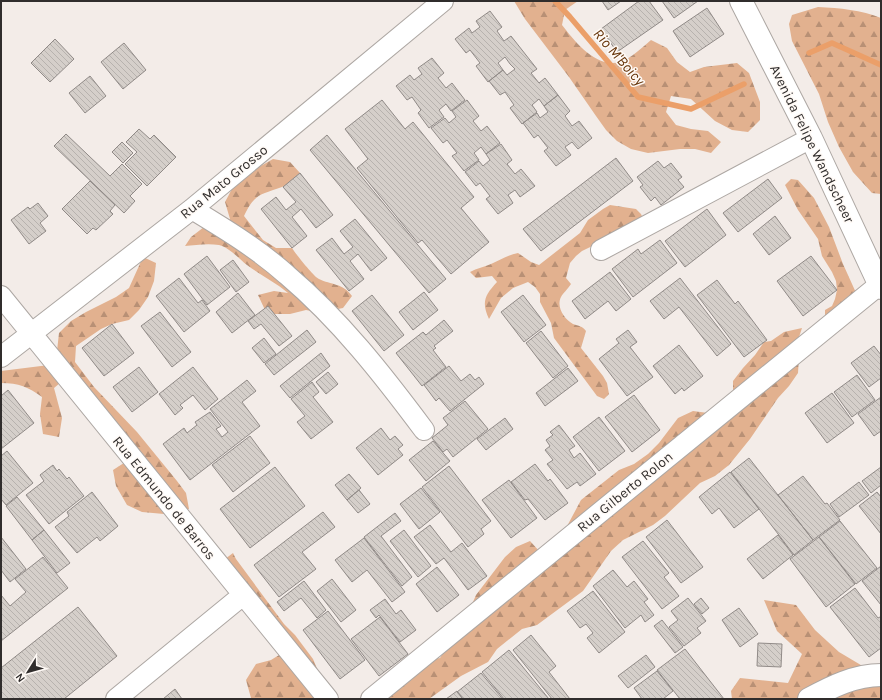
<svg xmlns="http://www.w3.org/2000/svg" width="882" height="700" font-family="Karla,sans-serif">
<defs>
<pattern id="forest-firs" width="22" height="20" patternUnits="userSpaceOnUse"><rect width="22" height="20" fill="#e2b18f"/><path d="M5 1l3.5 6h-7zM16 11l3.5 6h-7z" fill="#b89075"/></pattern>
<pattern id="building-back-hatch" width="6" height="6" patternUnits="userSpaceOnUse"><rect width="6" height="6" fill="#d5cfca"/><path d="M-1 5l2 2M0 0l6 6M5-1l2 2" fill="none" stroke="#b7b2ae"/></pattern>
</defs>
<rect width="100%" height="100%" fill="#f3ece8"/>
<!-- forest -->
<path fill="url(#forest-firs)" d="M514 1H578L565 10 562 25C576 43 600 74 627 59 635 54 643 47 651 40L667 48 677 62 690 72 704 67 737 63 749 73 760 102V120L748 132 732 130 715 121 691 99 671 96 666 112 676 125 691 129 708 131 721 142 711 153 695 149H680L648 153 631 149 617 141 606 130 596 116 569 77 525 19Z
M818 7C840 8 861 10 881 18V194L872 193 853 172 839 147 828 122 819 94 792 41 789 24 792 15Z
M273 159 290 162 300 173C295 177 289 185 282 187 260 195 255 193 244 216L263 240 276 248H292C295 253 314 277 319 279 331 285 343 283 352 296L343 308 327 311 322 313 306 310 290 314H274L265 310 258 295 274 291 288 293C275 282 260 275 247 265 238 258 230 248 219 245 208 243 195 245 185 246L191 237 204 227 220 230 230 219 225 202 233 187 259 167Z
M791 179 798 180 814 198 829 227 843 264 857 295 825 318V310L832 306 835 299 837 290 836 281 832 272 822 256 818 239 798 210 785 185Z
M610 205 636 209 641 214 644 221 582 251 576 256 570 263 566 278 571 284C568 289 563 293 561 297 556 307 564 319 573 324 579 326 582 326 586 331L581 348 603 376 607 383 609 394 604 399 597 396 554 338 551 323 540 302V294L535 287 528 282 513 288 501 298 489 319C481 302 485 295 497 282L492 276 476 278 470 272C477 268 484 267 491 264 500 260 508 255 518 253L531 262 539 265 580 233 588 220 603 209Z
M143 257 156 263 154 281 148 297 139 310 129 320 112 324 101 329 76 346 75 362 94 387 137 432 177 481 186 493 189 509 175 515 142 512 127 505 116 486 113 470 127 461 66 378 54 388 62 418 59 437 43 434 40 414 42 397C28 387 19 383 1 383V371L49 365 57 351 59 333 71 321 86 312 116 297 129 288Z
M802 328 797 343 799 357 798 373 789 386 778 398 750 439 729 465 715 476 700 483 665 516 653 525 623 540 611 551 583 591 537 625 522 629 497 649 488 662 461 676 429 699H382L423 661 440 658 470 609 476 595 505 557 516 547 530 541 540 552 565 530 581 500 619 470 634 464 648 454 659 443 678 418 693 411 708 413 733 400V381L743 368 755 355 764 342 771 341 784 332Z
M233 553 236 559 284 624 295 635 313 659 319 673 317 699H252L251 698 246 680 256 664 271 660 284 652 225 559Z
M764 600 796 605 815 630 839 652 881 677V699H732L731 691 740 678 788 683 802 654 777 631Z"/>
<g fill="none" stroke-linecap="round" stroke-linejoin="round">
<!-- stream -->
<path stroke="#eb9f69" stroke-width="5.5" d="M555 1 570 17 638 97 691 109 744 84
M809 53 832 43 881 65"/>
</g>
<!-- building -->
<path fill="url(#building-back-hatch)" stroke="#908a87" d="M602 1H621L608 10Z
M639 1H649L663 20 617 52 601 29Z
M662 1H698L674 18Z
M707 8 724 34 690 57 673 31Z
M490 11 502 27 497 31 504 41 511 36 537 69 531 73 539 83 545 78 558 95 544 106 539 99 532 105 537 112 522 124 510 108 514 105 505 92 500 95 489 81 503 70 507 75 515 69 510 64 505 57 498 63 503 70 488 82 476 66 480 63 470 50 466 53 455 39 469 28 472 33 480 27 476 21Z
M55 39 74 59 50 82 31 63Z
M124 43 146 70 123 89 101 62Z
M432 58 444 73 438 78 446 88 452 83 465 100 451 111 446 104 439 110 444 117 429 128 418 113 421 110 412 97 407 100 396 86 410 75 414 80 422 74 418 68Z
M90 76 106 96 85 113 69 93Z
M558 95 570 111 565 116 572 126 579 121 592 138 578 149 572 142 565 147 571 155 556 166 544 151 548 148 538 135 534 138 523 123 537 113 540 118 548 112 544 106Z
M382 100 405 129 413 122 474 197 461 208 489 242 451 274 422 240 418 243 357 168 368 159 345 129Z
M467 100 479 116 473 121 481 131 487 126 500 143 486 154 481 147 474 153 479 160 464 171 452 156 457 153 447 140 443 143 431 128 445 118 449 123 456 117 452 111Z
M139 129 150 139 154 135 176 157 147 186 125 164 137 152 126 142Z
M66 134 110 176 122 164 142 184 130 196 135 201 124 213 54 146Z
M327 135 446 279 429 293 310 150Z
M122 142 133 153 123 163 112 152Z
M501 144 512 160 507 164 515 174 521 169 535 186 520 197 515 190 508 195 513 203 498 214 486 199 490 196 480 183 476 186 465 172 479 161 483 166 490 160 486 154Z
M616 158 633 181 541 251 523 229Z
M658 161 664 168 671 163 682 177 678 180 684 187 661 205 655 197 651 201 640 187 643 185 637 177Z
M300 173 333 215 316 228 301 209 292 217 307 236 292 248 261 209 276 197 286 210 296 202 283 187Z
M768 179 782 198 738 232 723 213Z
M90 181 115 205 110 211 113 214 96 230 93 228 87 234 62 209Z
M38 203 48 216 40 223 46 231 29 244 11 220 28 207 30 209Z
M707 209 726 235 685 267 665 241Z
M775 216 791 238 769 255 753 234Z
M355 219 387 258 371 271 358 254 350 261 364 279 349 291 316 250 332 238 344 254 353 247 340 231Z
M660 240 677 263 633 297 612 269 638 249 641 254Z
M207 256 230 287 207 305 184 274Z
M811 256 837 290 803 316 777 281Z
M233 260 249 282 236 292 220 270Z
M610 272 631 299 616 311 608 301 585 319 572 301Z
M179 278 198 303 202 300 210 311 184 332 156 296Z
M680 278 731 344 717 356 679 307 664 319 650 301Z
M717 280 735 304 738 301 767 340 744 357 697 295Z
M424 292 438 310 413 330 399 312Z
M238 293 255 315 232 333 216 312Z
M372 295 404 335 384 351 352 311Z
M523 295 546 325 524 342 501 312Z
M268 306 292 336 279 346 261 324 254 329 248 321Z
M160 312 191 352 172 367 141 326Z
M444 320 453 331 434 346 436 348 433 350 446 367 422 386 396 353 423 332 426 335Z
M112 324 134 353 104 376 82 348Z
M307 330 316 342 274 375 265 364Z
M628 330 637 342 630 347 653 377 627 396 599 359 619 343 616 339Z
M541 331 568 366 553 378 526 343Z
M264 338 276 354 264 363 252 348Z
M679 345 703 376 684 391 682 388 675 394 653 366Z
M874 346 881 355V378L869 387 851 363Z
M321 353 330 366 290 398 280 386Z
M449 366 461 381 470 374 475 380 479 377 484 384 450 411 439 398 436 401 424 385Z
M139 367 158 392 132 412 113 387Z
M193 367 218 399 205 410 193 395 180 405 183 408 175 415 159 394Z
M568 368 578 381 545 406 536 393Z
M328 372 338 384 326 394 316 382Z
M857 375 875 400 852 417 834 392Z
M247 380 256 391 242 402 260 426 190 480 163 444 184 428 187 433 197 425 195 422 210 412 221 426 216 429 222 437 228 432 210 409Z
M312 382 319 392 313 397 333 422 311 439 297 422 305 416 291 399Z
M8 390 34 423 1 449V396Z
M832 393 854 423 827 443 805 413Z
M634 395 660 430 632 452 605 417Z
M881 397V431L874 436 858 414Z
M465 401 488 429 453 457 447 449 443 452 432 438 448 425 443 418Z
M599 417 625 451 599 471 573 437Z
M505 418 513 429 486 450 477 439Z
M559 425 575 446 569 450 574 458 580 453 596 474 580 486 577 482 567 489 547 464 553 460 545 450 550 446 546 440 553 435 550 432Z
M381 428 390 440 395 436 403 445 398 449 403 455 378 475 356 448Z
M250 436 270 463 233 492 212 465Z
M433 441 450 461 426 481 409 460Z
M7 451 33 483 6 505 1 499V456Z
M749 458 813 540 794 555 731 472Z
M535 464 548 481 550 479 568 503 545 520 528 499 525 500 511 482Z
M53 465 57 471 59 469 67 479 69 477 84 496 49 524 26 495 44 481 40 475Z
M449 466 491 521 481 529 484 534 468 547 422 487Z
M275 467 305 506 250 548 220 509Z
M881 467V485L871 493 862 481Z
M730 472 759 509 734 528 719 508 712 514 699 497Z
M349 474 361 488 347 500 335 485Z
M803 476 825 504 827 503 840 520 813 540 778 495Z
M509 480 537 518 511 538 482 500Z
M859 482 869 495 839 517 830 504Z
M421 488 440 512 419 529 400 504Z
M359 490 370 504 358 513 347 500Z
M92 492 118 526 100 541 97 537 77 553 55 527 69 516 67 512Z
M877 492 881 497V534L859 506Z
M17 497 44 530 32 540 6 506Z
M323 512 335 527 302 552 316 569 279 597 254 565Z
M395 513 401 521 381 536 412 577 402 586 364 537Z
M667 520 703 567 681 583 646 537Z
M840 521 877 568 856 584 819 537Z
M430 525 451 552 462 543 487 576 468 590 444 558 436 564 414 537Z
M44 530 70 563 57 573 32 540Z
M404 530 431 566 418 577 390 541Z
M778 535 793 555 763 579 747 559Z
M1 537 26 569 10 582 1 570Z
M819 537 855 584 826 607 790 559Z
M364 538 405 592 392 602 367 570 352 582 335 560Z
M643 541 669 573 664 577 679 596 662 609 622 557Z
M43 557 68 588 1 641V595L10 606 26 592 15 579Z
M881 566V605L862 581Z
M437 567 459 595 437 612 416 584Z
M613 570 627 587 634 581 648 599 644 602 654 615 645 622 641 615 625 628 593 586Z
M332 579 356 610 341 622 317 591Z
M304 581 326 610 317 618 301 598 284 611 277 602Z
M855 588 878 618 880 617 881 618V648L869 657 830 607Z
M593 591 625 632 599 653 587 638 593 633 586 624 580 628 567 611Z
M688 598 706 621 697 628 701 633 684 646 669 627 678 620 671 611Z
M701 598 709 608 702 614 694 604Z
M385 599 396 614 401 610 416 630 400 642 379 615 376 618 370 610Z
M78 607 117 656 64 699H1V668Z
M739 608 758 634 740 647 722 620Z
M328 611 365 660 340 679 303 630Z
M380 617 408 654 379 676 351 639Z
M662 620 683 647 675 653 654 626Z
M531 635 556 666 549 672 570 699H552L513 650Z
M758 643 782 644 781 667 757 666Z
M685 649 724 699H680L657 670Z
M509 650 549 699H504L482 672Z
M646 655 655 667 628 688 618 676Z
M657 671 673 691 663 699H642L634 688Z
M481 673 501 697 502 699H463L457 692Z
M175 689 182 699H163Z
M457 691 463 699H446Z"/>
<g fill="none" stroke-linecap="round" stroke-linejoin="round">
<!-- street casing -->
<g stroke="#ada7a3" stroke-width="22">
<path id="street" d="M192 209C225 229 258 249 287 275 340 320 383 375 424 430
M601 250 811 138
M1 296 328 699
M1 357 192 209 443 1
M116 699 243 595
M371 699 879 285"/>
</g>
<!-- secondary casing -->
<g stroke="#ada7a3" stroke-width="24">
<path id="secondary" d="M741 1 811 138 881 288"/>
</g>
<!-- primary casing -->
<g stroke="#ada7a3" stroke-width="24">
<path id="primary" d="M809 699C831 687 855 675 881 675"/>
</g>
<!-- street -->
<use href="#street" stroke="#fff" stroke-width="20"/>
<!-- secondary -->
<use href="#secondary" stroke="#fff" stroke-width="22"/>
<!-- primary -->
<use href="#primary" stroke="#fff" stroke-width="22"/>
</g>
<g text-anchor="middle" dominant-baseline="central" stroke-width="3" stroke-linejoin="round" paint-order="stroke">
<!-- street labels -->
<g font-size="14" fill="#302d2c" stroke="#fffaf6">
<text transform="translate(812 144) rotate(64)">Avenida Felipe Wandscheer</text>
<text transform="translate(224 182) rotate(-39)">Rua Mato Grosso</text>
<text transform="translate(625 492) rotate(-39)">Rua Gilberto Rolon</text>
<text transform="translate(164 498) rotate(51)">Rua Edmundo de Barros</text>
</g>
<!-- water labels -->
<g font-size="15" font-style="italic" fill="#67360c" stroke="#fffaf6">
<text transform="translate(619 57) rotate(49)">Rio M'Boicy</text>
</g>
</g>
<!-- border -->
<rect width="882" height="700" fill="none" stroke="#302d2c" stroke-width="4"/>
<!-- north arrow -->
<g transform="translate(28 672) rotate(233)" stroke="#fffaf6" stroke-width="3" paint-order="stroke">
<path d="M0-3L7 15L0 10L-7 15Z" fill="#302d2c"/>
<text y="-6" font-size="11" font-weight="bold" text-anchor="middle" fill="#302d2c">N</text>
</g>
</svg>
